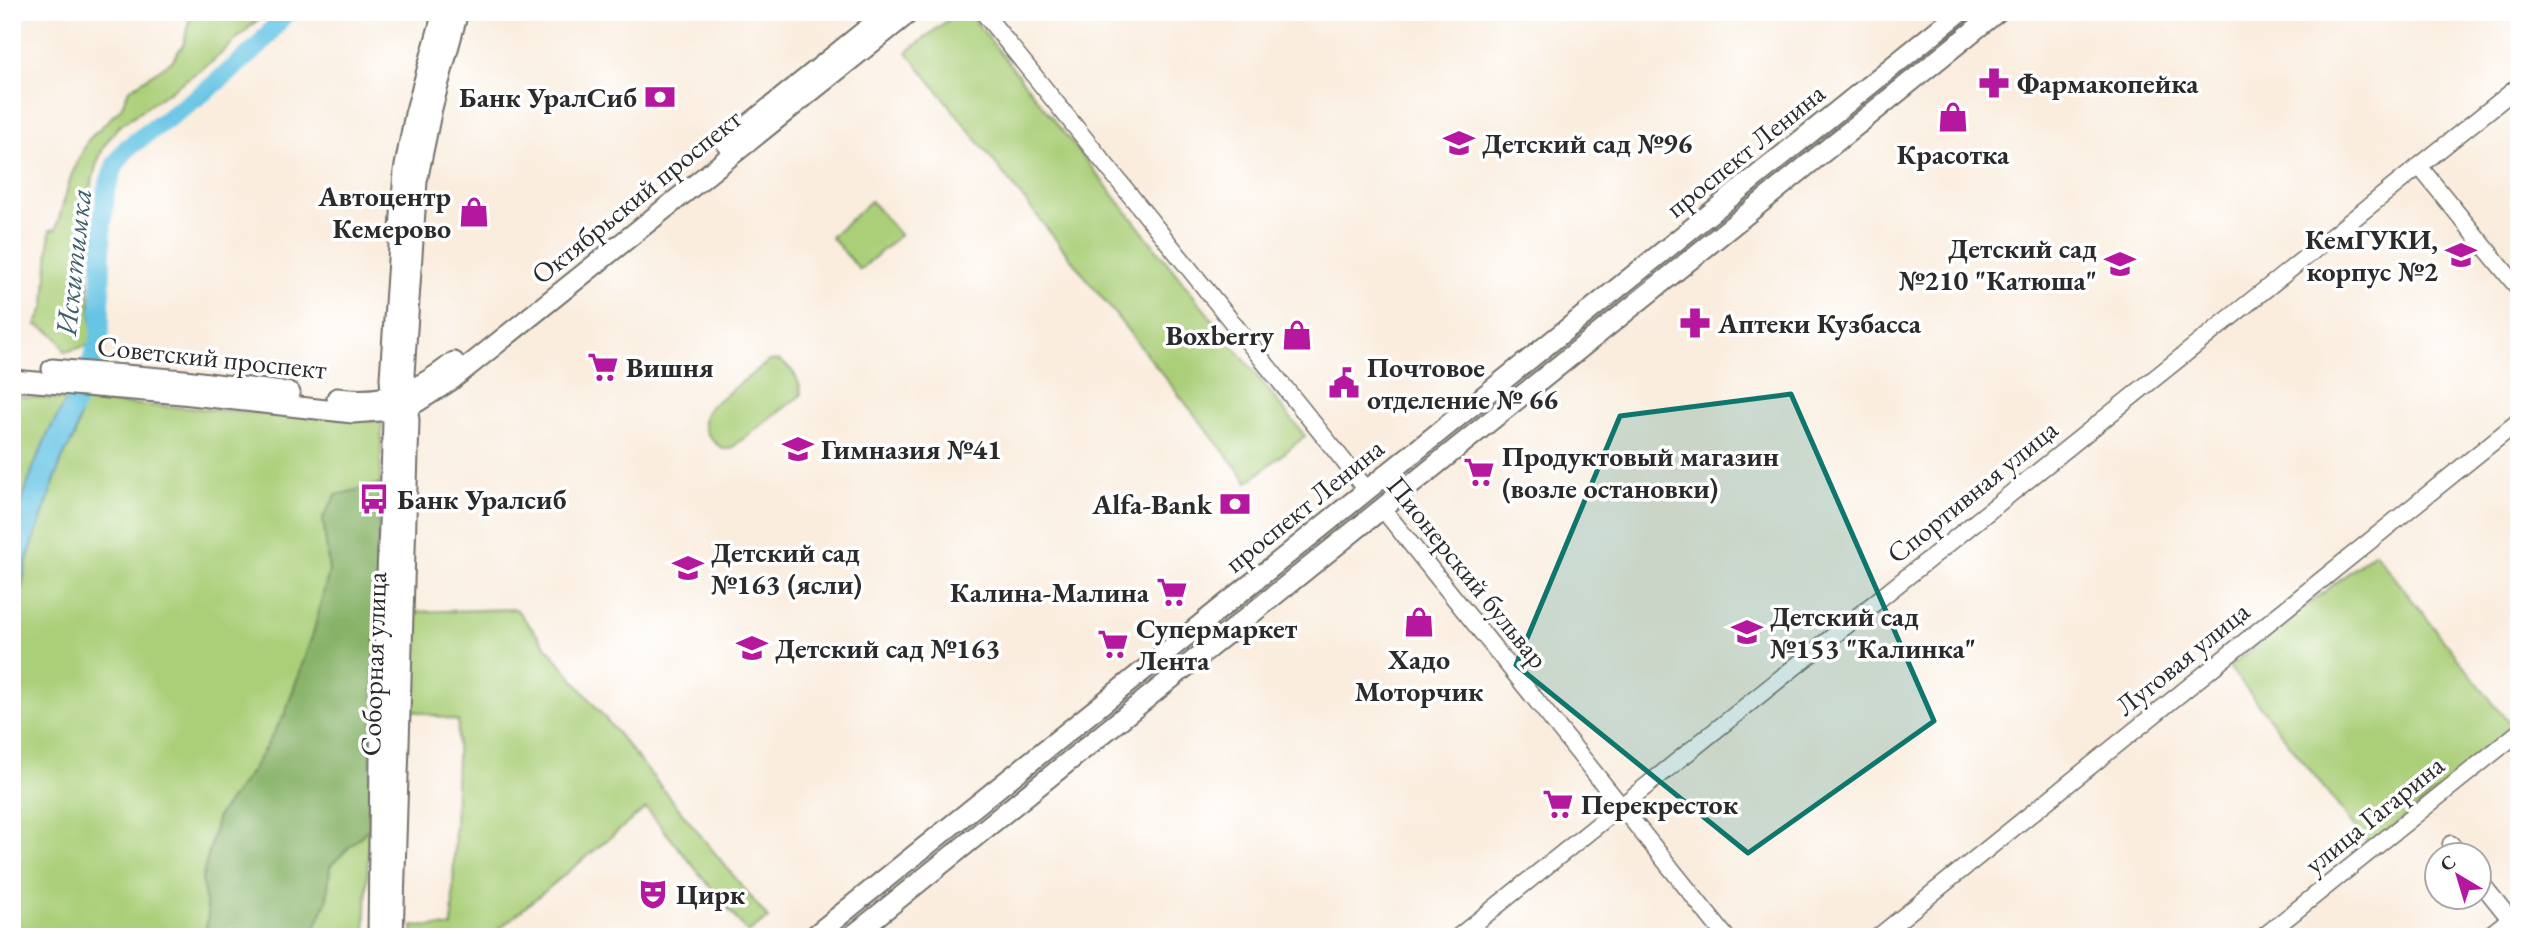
<svg xmlns="http://www.w3.org/2000/svg" width="2531" height="949" font-family="'EB Garamond',serif">
<rect width="100%" height="100%" fill="#fff"/>
<filter id="ink" filterUnits="userSpaceOnUse"><feTurbulence type="fractalNoise" baseFrequency=".0143" numOctaves="2"/><feDisplacementMap in="SourceGraphic" scale="14" xChannelSelector="R" yChannelSelector="G"/><feConvolveMatrix kernelMatrix="1 2 1 2 8 2 1 2 1" color-interpolation-filters="sRGB"/></filter>
<filter id="wash" filterUnits="userSpaceOnUse"><feTurbulence type="fractalNoise" baseFrequency=".00686" numOctaves="4" result="noise"/><feDisplacementMap in="SourceGraphic" scale="28" xChannelSelector="R" yChannelSelector="G"/><feGaussianBlur stdDeviation="1.57" result="paint"/><feColorMatrix in="noise" values="0 0 0 0 0 0 0 0 0 0 0 0 0 0 0 0 0 1.4 0 .05"/><feComposite in="paint" operator="in"/></filter>
<g filter="url(#wash)">
<rect width="100%" height="100%" fill="#faedde"/>
<!-- green -->
<path fill="#aacf78" stroke="#6a7d52" stroke-width="2" d="M191 12H266L213 61 118 127 104 146 96 166 84 215 93 344 65 352C59 336 51 331 36 325L45 306 50 230 56 229 71 176 88 140 121 108 129 90 172 61 184 43Z
M958 12H968L1305 436 1248 482 907 52Z
M871 201 900 235 860 270 831 237Z
M778 360C793 368 800 379 801 395L730 449H723C707 437 696 424 711 406L769 361Z
M12 396 67 400C43 442 28 485 12 531Z
M83 401 382 421 380 484 336 495 323 518 329 571 314 631 285 713 253 769 218 816 202 880 208 916 205 937H18L12 907V636L27 560 62 459 75 435Z
M2375 552 2515 731 2369 845 2229 667Z
M516 609 768 918 748 933 646 808 489 937H412L413 926 452 927 458 721 406 709 408 612Z
M369 828 365 937H311L327 900 330 866Z"/>
<!-- forest -->
<path fill="#87b268" stroke="#596e4a" stroke-width="2" d="M380 484 369 828 330 866 327 900 311 937H205L208 916 202 880 218 816 253 769 285 714 314 631 329 571 323 518 336 495Z"/>
<!-- water -->
<path fill="#66c4e4" stroke="#487888" stroke-width="2" d="M67 400 83 401 75 435 62 459 27 560 12 636V531L33 468 49 431Z"/>
<g fill="none" stroke-linecap="round" stroke-linejoin="round">
<!-- river -->
<path stroke="#66c4e4" stroke-width="19" d="M66 422 79 396 100 337 102 225 106 190 115 165 127 148 211 87 259 46 286 12"/>
</g>
</g>
<g filter="url(#ink)">
<g fill="none" stroke-linecap="round" stroke-linejoin="round">
<!-- minor casing -->
<g stroke="#736f6a" stroke-width="19">
<path id="minor" d="M983 12 1367 490
M2419 166 2519 289
M1382 508 1726 937
M2451 844 2459 855
M2478 879 2519 930
M1458 937 2519 86
M1878 937 2519 421
M2263 937 2519 732
M2487 937 2510 919"/>
</g>
<!-- major casing -->
<g stroke="#736f6a" stroke-width="23">
<path id="major" d="M726 143 888 12
M52 369 184 380 290 393
M12 380 182 394 353 413 406 409 450 381 910 12
M337 398C386 404 417 392 454 362
M378 937 380 752 393 423 390 378 404 171 415 114 443 12
M393 937 409 421 404 374 417 181 432 108 458 12
M813 937 1960 12
M851 937 1997 12"/>
</g>
<!-- minor -->
<use href="#minor" stroke="#fff" stroke-width="16"/>
<!-- major -->
<use href="#major" stroke="#fff" stroke-width="19"/>
</g>
</g>
<!-- marked area -->
<path fill="#0f766e" fill-opacity="0.2" stroke="#0f766e" stroke-width="5" stroke-linejoin="round" d="M1791 394 1934 721 1748 853 1516 665 1620 416Z"/>
<!-- icons -->
<defs>
<g id="pharmacy-bare" transform="scale(2.415)"><path d="M-2-6h4v4h4v4h-4v4h-4v-4h-4v-4h4Z" fill="#b5179e" stroke="#fff" stroke-width="2.5" paint-order="stroke"/></g>
<g id="bank-bare" transform="scale(2.415)"><path d="M-6-4H6V4H-6ZM0-2.3a2.3 2.3 0 1 0 0 4.6a2.3 2.3 0 1 0 0-4.6Z" fill="#b5179e" stroke="#fff" stroke-width="2.5" paint-order="stroke"/></g>
<g id="shop-bare" transform="scale(2.415)"><path d="M-5-2.5h2.3a2.7 3.5 0 0 1 5.4 0H5L5.5 6h-11ZM-1.5-2.5h3a1.5 2.3 0 0 0-3 0Z" fill="#b5179e" stroke="#fff" stroke-width="2.5" paint-order="stroke"/></g>
<g id="school-bare" transform="scale(2.415)"><path d="M0-5L7-2L0 1L-7-2ZM-4 1L0 2.5L4 1V4Q0 6-4 4Z" fill="#b5179e" stroke="#fff" stroke-width="2.5" paint-order="stroke"/></g>
<g id="university-bare" transform="scale(2.415)"><path d="M0-5L7-2L0 1L-7-2ZM-4 1L0 2.5L4 1V4Q0 6-4 4Z" fill="#b5179e" stroke="#fff" stroke-width="2.5" paint-order="stroke"/></g>
<g id="supermarket-bare" transform="scale(2.415)"><path d="M-6-5.5h2.5l.6 2H6L4.5 2H-2.5L-4.4-4H-6ZM-1.5 3.2a1.3 1.3 0 1 0 .1 0ZM3 3.2a1.3 1.3 0 1 0 .1 0Z" fill="#b5179e" stroke="#fff" stroke-width="2.5" paint-order="stroke"/></g>
<g id="civic-bare" transform="scale(2.415)"><path d="M-.6-6.5H3V-4.5H.6V-3L4-1V1h2V6H-6V1h2V-1L-.6-3ZM-1.2 2.5V6h2.4V2.5Z" fill="#b5179e" stroke="#fff" stroke-width="2.5" paint-order="stroke"/></g>
<g id="bus-bare" transform="scale(2.415)"><path d="M-5-6H5V4H4V6H2V4H-2V6H-4V4H-5ZM-3.5-4V0h7V-4ZM-3.5 1.2v1.5H-2V1.2ZM2 1.2v1.5H3.5V1.2Z" fill="#b5179e" stroke="#fff" stroke-width="2.5" paint-order="stroke"/></g>
<g id="theatre-bare" transform="scale(2.415)"><path d="M-5-5.5Q0-4 5-5.5V0Q5 5 0 6Q-5 5-5 0ZM-3.3-2.5H-1v1.5H-3.3ZM1-2.5H3.3v1.5H1ZM-2.8 1Q0 5.5 2.8 1Z" fill="#b5179e" stroke="#fff" stroke-width="2.5" paint-order="stroke"/></g>
</defs>
<g fill-rule="evenodd">
<use href="#pharmacy-bare" x="1994" y="83"/>
<use href="#bank-bare" x="660" y="97"/>
<use href="#shop-bare" x="1953" y="117"/>
<use href="#school-bare" x="1459" y="143"/>
<use href="#shop-bare" x="474" y="212"/>
<use href="#university-bare" x="2461" y="255"/>
<use href="#school-bare" x="2120" y="264"/>
<use href="#pharmacy-bare" x="1695" y="323"/>
<use href="#shop-bare" x="1297" y="335"/>
<use href="#supermarket-bare" x="603" y="367"/>
<use href="#civic-bare" x="1344" y="383"/>
<use href="#school-bare" x="798" y="449"/>
<use href="#supermarket-bare" x="1479" y="472"/>
<use href="#bus-bare" x="374" y="499"/>
<use href="#bank-bare" x="1235" y="504"/>
<use href="#school-bare" x="688" y="568"/>
<use href="#supermarket-bare" x="1172" y="592"/>
<use href="#shop-bare" x="1419" y="622"/>
<use href="#school-bare" x="1747" y="632"/>
<use href="#supermarket-bare" x="1113" y="644"/>
<use href="#school-bare" x="752" y="648"/>
<use href="#supermarket-bare" x="1558" y="804"/>
<use href="#theatre-bare" x="653" y="894"/>
</g>
<g text-anchor="middle" dominant-baseline="central" stroke-width="7" stroke-linejoin="round" paint-order="stroke">
<!-- poi labels -->
<g font-size="28" font-weight="bold" fill="#2b2b2b" stroke="#fff" text-anchor="start">
<text x="2017" y="83">Фармакопейка</text>
<text x="637" y="97" text-anchor="end">Банк УралСиб</text>
<text x="1482" y="143">Детский сад №96</text>
<text x="1953" y="154" text-anchor="middle">Красотка</text>
<text x="451" y="196" text-anchor="end">Автоцентр<tspan x="451" dy="32">Кемерово</tspan></text>
<text x="2438" y="239" text-anchor="end">КемГУКИ,<tspan x="2438" dy="32">корпус №2</tspan></text>
<text x="2097" y="248" text-anchor="end">Детский сад<tspan x="2097" dy="32">№210 "Катюша"</tspan></text>
<text x="1718" y="323">Аптеки Кузбасса</text>
<text x="1274" y="335" text-anchor="end">Boxberry</text>
<text x="626" y="367">Вишня</text>
<text x="1367" y="367">Почтовое<tspan x="1367" dy="32">отделение № 66</tspan></text>
<text x="821" y="449">Гимназия №41</text>
<text x="1502" y="456">Продуктовый магазин<tspan x="1502" dy="32">(возле остановки)</tspan></text>
<text x="397" y="499">Банк Уралсиб</text>
<text x="1212" y="504" text-anchor="end">Alfa-Bank</text>
<text x="711" y="552">Детский сад<tspan x="711" dy="32">№163 (ясли)</tspan></text>
<text x="1149" y="592" text-anchor="end">Калина-Малина</text>
<text x="1770" y="616">Детский сад<tspan x="1770" dy="32">№153 "Калинка"</tspan></text>
<text x="1136" y="628">Супермаркет<tspan x="1136" dy="32">Лента</tspan></text>
<text x="775" y="648">Детский сад №163</text>
<text x="1419" y="659" text-anchor="middle">Хадо<tspan x="1419" dy="32">Моторчик</tspan></text>
<text x="1581" y="804">Перекресток</text>
<text x="676" y="894">Цирк</text>
</g>
<!-- street labels -->
<g font-size="28" fill="#2b2b2b" stroke="#fff">
<text transform="translate(1745 150) rotate(-39)">проспект Ленина</text>
<text transform="translate(636 196) rotate(-39)">Октябрьский проспект</text>
<text transform="translate(212 357) rotate(6)">Советский проспект</text>
<text transform="translate(1972 491) rotate(-39)">Спортивная улица</text>
<text transform="translate(1304 505) rotate(-39)">проспект Ленина</text>
<text transform="translate(1468 572) rotate(51)">Пионерский бульвар</text>
<text transform="translate(2182 658) rotate(-39)">Луговая улица</text>
<text transform="translate(373 664) rotate(-88)">Соборная улица</text>
<text transform="translate(2374 814) rotate(-39)">улица Гагарина</text>
</g>
<!-- water labels -->
<g font-size="30" font-style="italic" fill="#40616c" stroke="#fff">
<text transform="translate(73 262) rotate(-84)">Искитимка</text>
</g>
</g>
<!-- margin -->
<rect width="2531" height="949" fill="none" stroke="#fff" stroke-width="42"/>
<!-- north arrow -->
<g transform="translate(2458 876) rotate(322)"><circle r="33" fill="#ffffff" stroke="#aaaaaa" stroke-width="2"/>
<path d="M0-5L12 26L0 18L-12 26Z" fill="#b5179e"/>
<text y="-10" font-size="19" font-weight="bold" text-anchor="middle" fill="#2b2b2b">С</text>
</g>
</svg>
